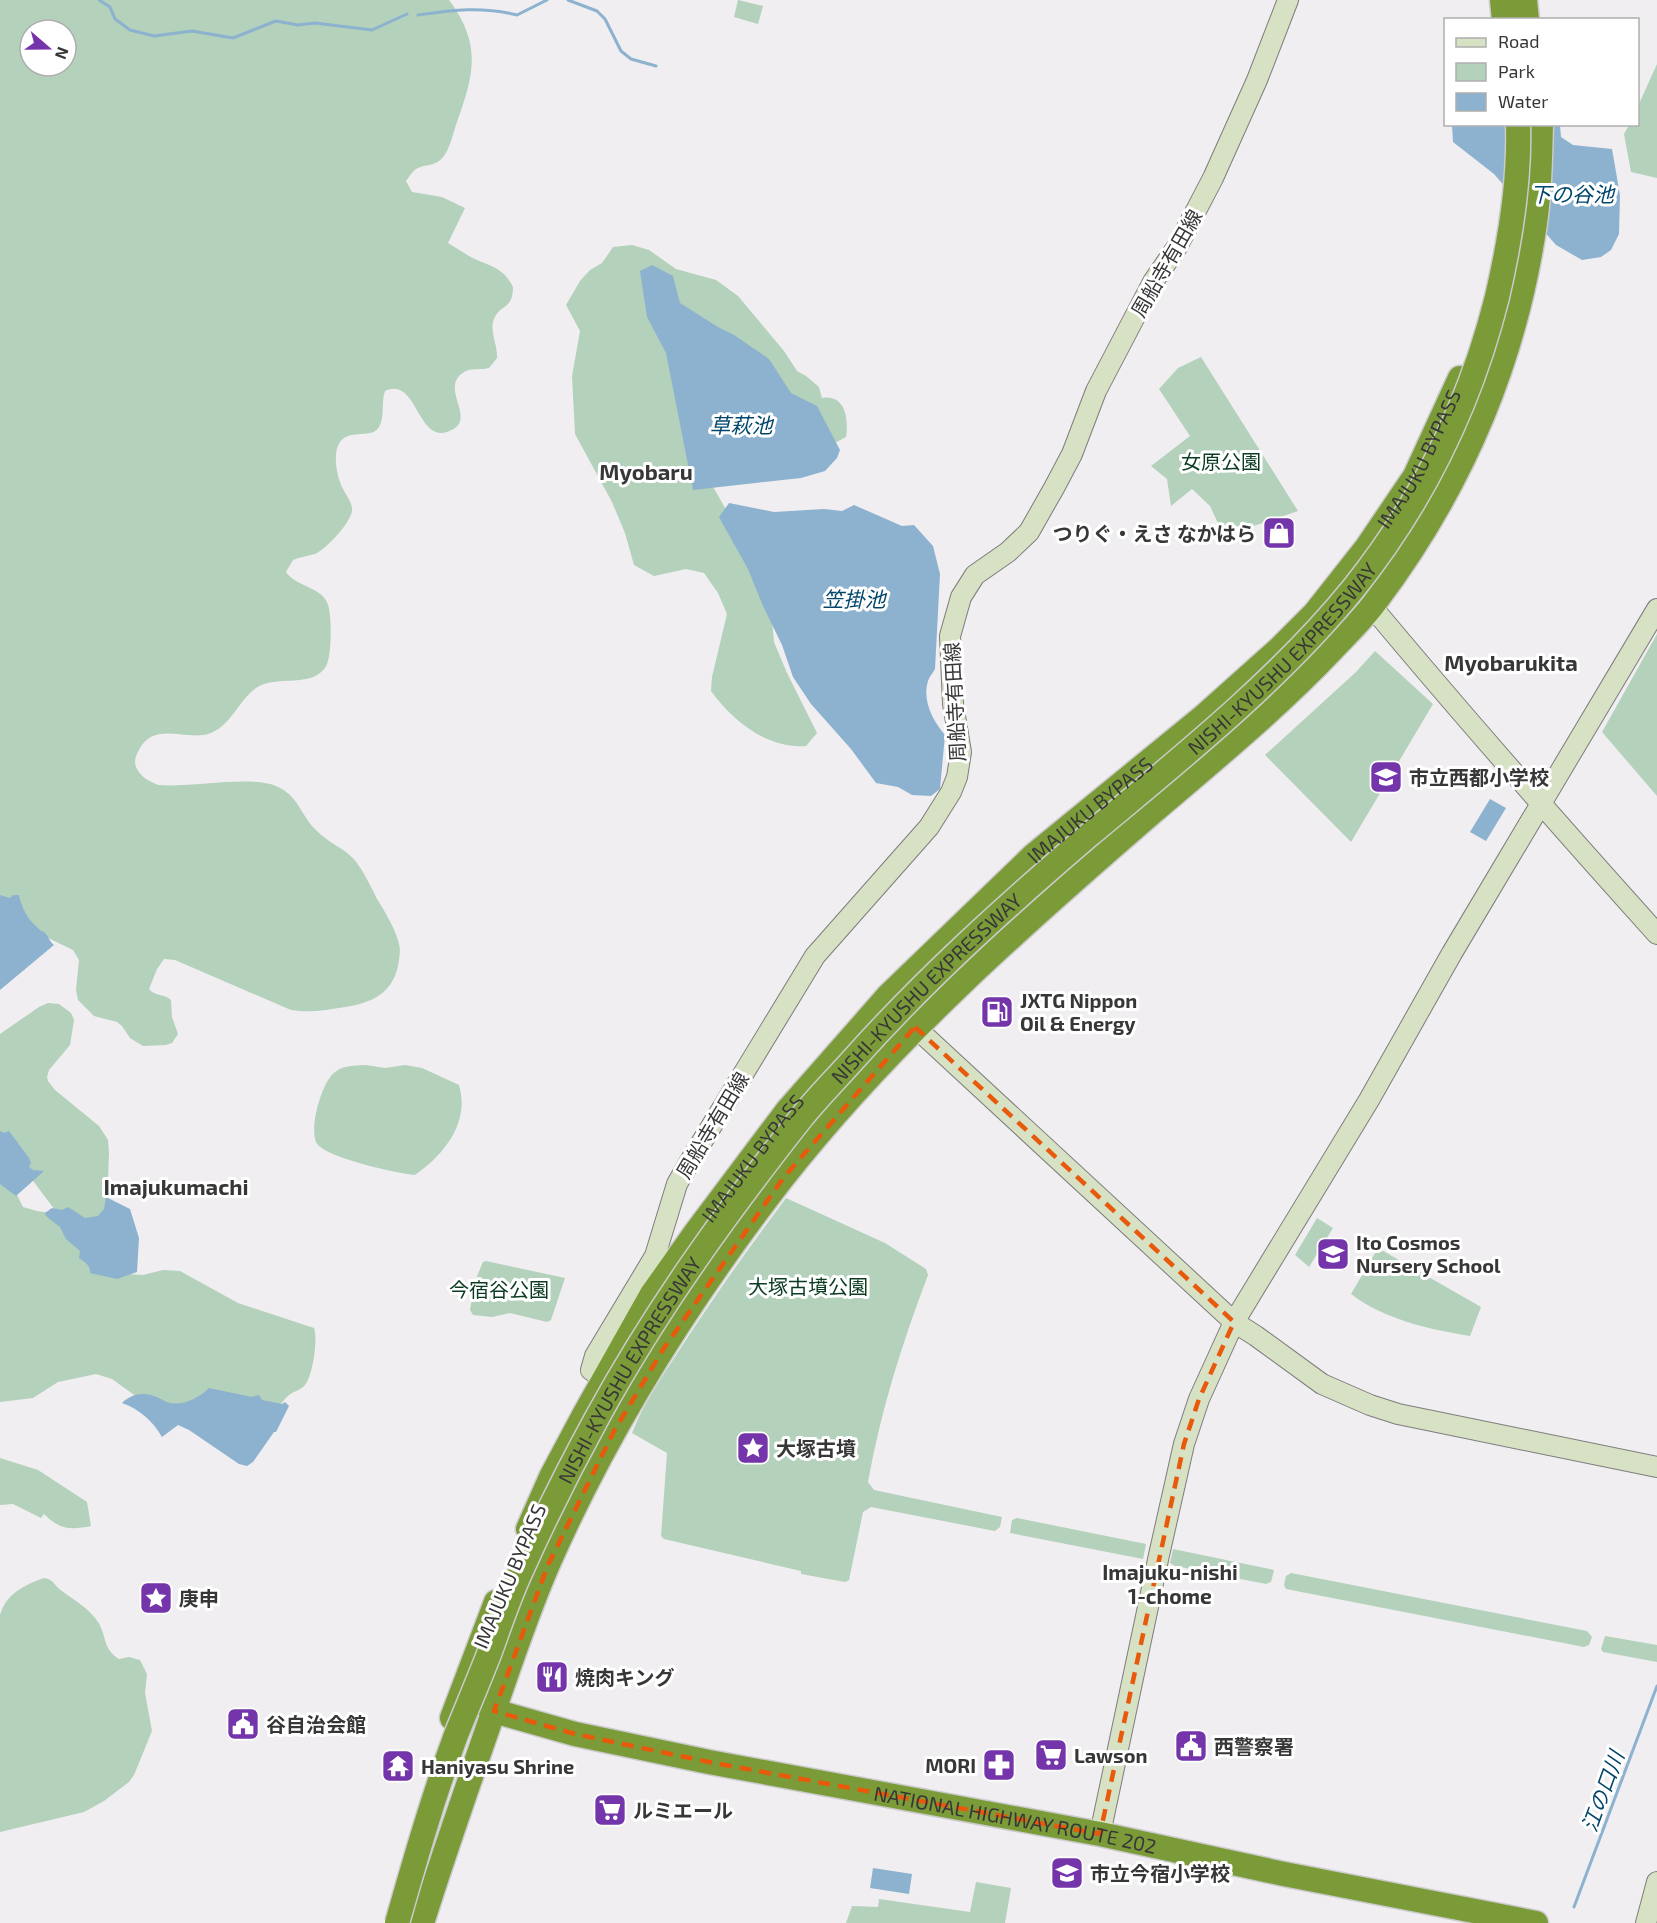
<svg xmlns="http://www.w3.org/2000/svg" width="1657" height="1923" font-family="'Exo 2','Noto Sans JP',sans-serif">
<rect width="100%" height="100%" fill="#f0eef1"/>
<!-- green -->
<path fill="#b3d1bb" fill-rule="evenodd" d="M0 0H449C482 44 474 74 457 122 453 133 450 149 443 157 436 166 427 164 418 168 413 170 409 177 406 181L412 192 442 197 465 208 448 243C455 247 462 252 469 256 489 267 502 265 513 287 513 310 500 304 494 319 489 330 498 346 497 358L489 368C482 370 472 368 466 371 435 387 482 421 447 432 417 442 417 376 385 391 381 402 385 417 379 427 371 441 345 425 337 448 334 461 337 477 343 489 346 495 352 502 352 509 353 521 325 550 315 554 308 556 300 557 293 560L286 572C296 587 323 587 328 605 332 616 332 660 325 668 309 689 276 674 256 688 239 700 231 725 211 733 187 742 156 721 140 748 136 755 133 761 137 769 142 778 149 781 158 785 191 788 249 775 276 786 299 796 300 814 315 829 327 843 346 848 357 863 365 874 371 887 377 899 385 912 395 928 399 944 401 951 399 959 398 966 392 994 371 1003 345 1007 327 1010 310 1013 291 1010L175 960 164 959 157 969 149 989C154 996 165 994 171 1000L172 1017 178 1034 172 1043 166 1045 143 1046 130 1038 122 1026 117 1022 94 1016 78 1000 76 990 79 960 73 950 44 936 0 898ZM30 30H66V66H30Z
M738 0 763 6 758 24 734 17Z
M1657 64V178L1631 172 1624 134 1629 125 1638 124V106Z
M632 245 649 250 676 269 716 280 738 296 784 351 797 371 806 376 819 387 822 398C845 394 849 418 846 437L831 445 672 354 699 462 733 522 771 608 774 642 787 673 817 733 806 746C767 749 733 721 711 691L712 677 727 614 718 593 704 573 686 569 654 576 634 565 625 533 612 502 575 434 572 376 580 331 566 305 580 281 590 270 602 263 613 247Z
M1201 357 1298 511 1224 536 1210 506 1192 489 1171 506 1167 479 1151 466 1190 436 1159 389 1178 368Z
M1657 634V796L1602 732Z
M1375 651 1433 704 1351 842 1265 755 1356 672Z
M48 1003 59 1004 71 1013 74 1020 70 1045 49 1070 47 1077 48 1081 55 1090 99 1126 108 1140 109 1153 107 1208 100 1218 84 1220 55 1210 0 1137V1034L39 1007Z
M366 1065 385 1068 405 1065 422 1068 459 1085C470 1122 445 1154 415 1175 396 1173 331 1159 318 1145 307 1132 322 1081 335 1072 344 1065 355 1066 366 1065Z
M0 1174 14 1189 23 1207 37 1211 56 1214 111 1273 143 1275 163 1270 180 1271 238 1303 314 1328C318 1338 313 1376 305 1385 301 1390 294 1391 289 1395 285 1398 282 1403 279 1406L204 1398 172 1407 137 1397 112 1379 96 1374 58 1382 33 1398 0 1402Z
M786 1198 885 1243 926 1269 928 1275C902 1343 881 1410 868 1482L874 1490 1002 1517 1000 1527 995 1531 871 1507 863 1512 849 1580 845 1582 801 1574V1571L664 1539 661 1536 667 1453 632 1433C644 1402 664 1374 682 1346 715 1295 750 1246 786 1198Z
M1317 1218 1333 1228 1309 1267 1295 1255Z
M1378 1248 1481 1307 1470 1336C1429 1329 1385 1320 1351 1294Z
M486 1261 565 1278 551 1320 547 1322 510 1313 492 1317 473 1315 470 1310 475 1281 483 1262Z
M0 1458 38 1470 87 1502 91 1526C70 1530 60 1530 44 1514L41 1518 13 1504 0 1505Z
M1017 1518 1146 1544 1143 1559 1010 1533 1012 1520Z
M1173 1549 1274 1570 1271 1582 1266 1584 1175 1566 1170 1563Z
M1291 1573 1587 1631 1592 1637 1589 1645 1584 1647 1286 1589 1284 1585 1286 1576Z
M44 1578C54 1579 54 1586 62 1591 75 1601 89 1608 98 1622 107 1636 102 1648 119 1659L129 1657 140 1660 147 1674 145 1693 152 1731 134 1775 129 1782 104 1801 84 1812 0 1832V1615C6 1594 24 1585 44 1578Z
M1605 1636 1657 1645V1662L1603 1652 1601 1649Z
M976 1882 1011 1888 1005 1923H846L852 1906 878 1907 879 1899 970 1912Z"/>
<!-- water -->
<path fill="#8cb2cf" d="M1452 125H1560L1561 137 1573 145 1612 149 1620 195 1619 234 1611 250 1601 257 1582 260 1556 245 1494 174 1453 142Z
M652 265 673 276 680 303 718 327 734 335 769 359 791 393 817 406 840 450 837 458 825 471 801 478 693 490 666 353 647 317 640 271Z
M729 503 774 512 824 509 842 511 854 505 902 526 914 525 933 546 940 574 935 669C933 673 929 677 928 681 922 701 933 721 945 735L940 789 931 796 912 795 898 787 876 783 851 749 811 704 793 677 782 645 763 606 748 569 719 517Z
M1490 799 1506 808 1486 841 1470 832Z
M0 895 10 898 13 895H19C21 907 28 920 38 928 40 931 44 931 46 934 49 938 50 942 54 945L0 990Z
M0 1131 4 1133 9 1131 29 1158 31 1163 29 1167 33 1170 44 1171 16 1196 0 1184Z
M106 1197 130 1209 139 1238 137 1272 117 1279 90 1273C91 1265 84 1262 79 1258L80 1251 66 1239 60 1227 46 1216 45 1213 52 1208 62 1210 68 1207 85 1218 98 1216 104 1209Z
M209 1388 252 1397 259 1395 262 1400 282 1404 285 1402 289 1406 276 1432H274L253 1462 247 1466 239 1464 189 1430 178 1425 162 1437C153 1421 139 1409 122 1403 132 1393 144 1392 157 1397 162 1399 165 1402 170 1403 184 1406 200 1397 209 1388Z
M873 1868 912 1874 909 1894 870 1888Z"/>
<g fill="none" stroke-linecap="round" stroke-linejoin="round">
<!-- stream -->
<path stroke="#8cb2cf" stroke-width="3" d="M99 0 110 7 115 19 130 30 154 36 192 31 233 38 276 21 298 25 315 23 372 30 407 14
M568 0 597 11 605 19 621 51 631 59 656 66
M418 15C453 10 482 6 517 15L547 0
M1574 1907 1657 1686"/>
<!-- secondary casing -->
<g stroke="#7e7c7e" stroke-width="22">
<path id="secondary" d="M1368 602C1462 715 1559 825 1657 934
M915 1027 1234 1322 1256 1336 1322 1384 1370 1405 1398 1414 1657 1467
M605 1379 591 1370 595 1356 655 1256 677 1184 689 1163 815 956 929 827 951 792 957 777 961 752 953 704 950 636 961 597 975 575 1008 552 1029 532 1054 488 1072 454 1096 391 1153 282 1177 247 1213 178 1257 80 1288 0
M1100 1834 1159 1555 1184 1444 1199 1399 1234 1322 1369 1100 1452 953 1657 609
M1646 1923 1657 1882"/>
</g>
<!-- highway casing -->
<g stroke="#cbcbcb" stroke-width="27">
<g id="highway">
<path d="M1502 0 1504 20"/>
<path d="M1525 0 1527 20"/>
<path id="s1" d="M528 1529 551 1477 584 1415 652 1294 696 1232 787 1111 888 996 1034 855 1204 716 1279 649 1315 613 1367 547 1415 476 1460 378"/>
<path id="s2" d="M481 1701 494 1711 575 1734 709 1762 1100 1834 1284 1874 1536 1923"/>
<path d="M452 1718 496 1602"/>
<path d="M422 1923C444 1853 468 1785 492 1716 510 1664 527 1612 549 1562 609 1426 690 1298 781 1180 890 1041 1021 926 1154 811 1215 759 1277 708 1332 650 1347 634 1363 619 1376 601 1461 488 1515 363 1535 223 1540 190 1540 157 1541 124"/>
</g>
</g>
<!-- secondary -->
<use href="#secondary" stroke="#d7e1c3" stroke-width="20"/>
<!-- highway -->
<use href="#highway" stroke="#7a9b37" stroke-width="24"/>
<!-- highway-bridge casing -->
<g stroke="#cbcbcb" stroke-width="27" stroke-linecap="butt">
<g id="highway-bridge">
<path id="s3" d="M397 1923C415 1860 433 1797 456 1735 467 1708 478 1682 489 1654 499 1627 508 1599 520 1573 544 1519 570 1467 598 1416 656 1310 726 1213 801 1118 817 1098 835 1080 852 1061 925 979 1006 906 1089 835 1179 760 1279 680 1353 589 1422 503 1470 405 1497 297 1510 241 1520 183 1518 124"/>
</g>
</g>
<!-- highway-bridge -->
<use href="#highway-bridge" stroke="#7a9b37" stroke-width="24"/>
</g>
<!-- marked area -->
<path fill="none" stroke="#e8590c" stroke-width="4.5" stroke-dasharray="12 8" stroke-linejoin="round" d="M915 1027 1234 1322 1199 1399 1184 1444 1100 1834 709 1762 575 1734 494 1711 548 1565 614 1431 664 1348 784 1177Z"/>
<!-- icons -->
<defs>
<g id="shop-square" transform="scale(1.725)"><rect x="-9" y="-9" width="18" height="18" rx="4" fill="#7435aa" stroke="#fff"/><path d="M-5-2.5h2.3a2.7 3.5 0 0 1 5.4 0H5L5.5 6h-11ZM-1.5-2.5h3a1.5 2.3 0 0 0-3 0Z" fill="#fff"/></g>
<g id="school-square" transform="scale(1.725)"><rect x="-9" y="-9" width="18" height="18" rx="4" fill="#7435aa" stroke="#fff"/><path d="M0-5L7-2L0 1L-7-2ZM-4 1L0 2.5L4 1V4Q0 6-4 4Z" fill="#fff"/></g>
<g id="fuel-square" transform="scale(1.725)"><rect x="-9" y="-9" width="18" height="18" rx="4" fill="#7435aa" stroke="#fff"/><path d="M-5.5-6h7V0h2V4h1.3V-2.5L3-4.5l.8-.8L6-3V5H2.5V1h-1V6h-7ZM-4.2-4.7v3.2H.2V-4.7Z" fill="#fff"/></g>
<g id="sight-square" transform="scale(1.725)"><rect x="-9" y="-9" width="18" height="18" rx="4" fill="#7435aa" stroke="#fff"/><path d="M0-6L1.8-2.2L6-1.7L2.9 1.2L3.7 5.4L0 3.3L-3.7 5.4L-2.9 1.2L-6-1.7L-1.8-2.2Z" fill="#fff"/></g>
<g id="restaurant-square" transform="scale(1.725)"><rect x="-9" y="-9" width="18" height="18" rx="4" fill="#7435aa" stroke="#fff"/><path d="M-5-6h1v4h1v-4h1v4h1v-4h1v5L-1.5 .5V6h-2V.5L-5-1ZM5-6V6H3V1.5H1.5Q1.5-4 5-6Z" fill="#fff"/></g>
<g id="civic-square" transform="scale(1.725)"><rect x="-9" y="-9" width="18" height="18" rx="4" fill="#7435aa" stroke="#fff"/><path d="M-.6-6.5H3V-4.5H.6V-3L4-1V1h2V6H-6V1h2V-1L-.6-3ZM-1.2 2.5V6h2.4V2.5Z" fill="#fff"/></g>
<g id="supermarket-square" transform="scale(1.725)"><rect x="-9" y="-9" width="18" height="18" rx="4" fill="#7435aa" stroke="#fff"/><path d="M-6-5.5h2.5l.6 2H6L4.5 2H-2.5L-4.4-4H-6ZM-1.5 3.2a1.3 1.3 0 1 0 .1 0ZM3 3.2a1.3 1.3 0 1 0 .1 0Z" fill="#fff"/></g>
<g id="pharmacy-square" transform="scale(1.725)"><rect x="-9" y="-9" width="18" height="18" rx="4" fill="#7435aa" stroke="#fff"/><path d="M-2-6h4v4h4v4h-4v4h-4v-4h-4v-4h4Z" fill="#fff"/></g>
<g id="temple-square" transform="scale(1.725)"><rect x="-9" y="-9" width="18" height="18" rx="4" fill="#7435aa" stroke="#fff"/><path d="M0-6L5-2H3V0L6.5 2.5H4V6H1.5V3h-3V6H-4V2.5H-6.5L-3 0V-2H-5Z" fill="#fff"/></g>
</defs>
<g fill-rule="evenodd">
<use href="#shop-square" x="1279" y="533"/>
<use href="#school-square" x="1386" y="777"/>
<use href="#fuel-square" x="997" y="1012"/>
<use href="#school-square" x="1333" y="1254"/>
<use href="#sight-square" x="753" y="1448"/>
<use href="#sight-square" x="156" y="1598"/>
<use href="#restaurant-square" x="552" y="1677"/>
<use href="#civic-square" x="243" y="1724"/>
<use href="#civic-square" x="1191" y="1746"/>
<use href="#supermarket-square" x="1051" y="1755"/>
<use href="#pharmacy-square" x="999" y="1765"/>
<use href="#temple-square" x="398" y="1766"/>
<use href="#supermarket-square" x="610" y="1810"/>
<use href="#school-square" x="1067" y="1873"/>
</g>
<g text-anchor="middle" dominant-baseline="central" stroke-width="6" stroke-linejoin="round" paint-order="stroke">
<!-- street labels -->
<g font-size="20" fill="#383738" stroke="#fff">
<text transform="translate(1166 263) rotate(-60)">周船寺有田線</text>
<text stroke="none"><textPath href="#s1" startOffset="1407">IMAJUKU BYPASS</textPath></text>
<text stroke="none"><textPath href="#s3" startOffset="1574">NISHI-KYUSHU EXPRESSWAY</textPath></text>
<text transform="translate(954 702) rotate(-93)">周船寺有田線</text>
<text stroke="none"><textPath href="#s1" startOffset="921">IMAJUKU BYPASS</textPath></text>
<text stroke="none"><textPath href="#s3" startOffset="1088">NISHI-KYUSHU EXPRESSWAY</textPath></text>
<text transform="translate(712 1125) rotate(-59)">周船寺有田線</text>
<text stroke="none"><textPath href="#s1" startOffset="435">IMAJUKU BYPASS</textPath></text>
<text stroke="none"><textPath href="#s3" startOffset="602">NISHI-KYUSHU EXPRESSWAY</textPath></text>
<text transform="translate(509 1576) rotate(-67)">IMAJUKU BYPASS</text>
<text stroke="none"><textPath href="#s2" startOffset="549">NATIONAL HIGHWAY ROUTE 202</textPath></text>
</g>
<!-- park labels -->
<g font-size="20" fill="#0b3c21" stroke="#fff">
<text x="1221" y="461">女原公園</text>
<text x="808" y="1286">大塚古墳公園</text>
<text x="499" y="1289">今宿谷公園</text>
</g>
<!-- poi labels -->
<g font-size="20" font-weight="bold" fill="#383738" stroke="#fff" text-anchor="start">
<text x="1256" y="533" text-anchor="end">つりぐ・えさ なかはら</text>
<text x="1409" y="777">市立西都小学校</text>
<text x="1020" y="1000">JXTG Nippon<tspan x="1020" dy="23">Oil &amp; Energy</tspan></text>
<text x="1356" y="1242">Ito Cosmos<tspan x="1356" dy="23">Nursery School</tspan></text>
<text x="776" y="1448">大塚古墳</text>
<text x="179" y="1598">庚申</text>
<text x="575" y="1677">焼肉キング</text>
<text x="266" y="1724">谷自治会館</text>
<text x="1214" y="1746">西警察署</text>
<text x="1074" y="1755">Lawson</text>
<text x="976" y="1765" text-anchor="end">MORI</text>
<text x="421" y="1766">Haniyasu Shrine</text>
<text x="633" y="1810">ルミエール</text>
<text x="1090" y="1873">市立今宿小学校</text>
</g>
<!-- water labels -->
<g font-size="21" font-style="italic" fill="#02466c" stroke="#fff">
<text x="1572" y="193">下の谷池</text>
<text x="741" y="424">草萩池</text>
<text x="854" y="598">笠掛池</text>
<text transform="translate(1602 1791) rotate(-70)">江の口川</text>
</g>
<!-- neighbourhood labels -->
<g font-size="21" font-weight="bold" fill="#383738" stroke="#fff">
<text x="1170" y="1571">Imajuku-nishi<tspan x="1170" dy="24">1-chome</tspan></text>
</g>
<!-- quarter labels -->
<g font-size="22" font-weight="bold" fill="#383738" stroke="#fff">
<text x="646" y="471">Myobaru</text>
<text x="1511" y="662">Myobarukita</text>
<text x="176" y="1186">Imajukumachi</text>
</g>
</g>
<!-- legend -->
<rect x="1444" y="18" width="195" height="108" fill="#ffffff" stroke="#afafaf" stroke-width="1.5"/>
<rect x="1456" y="38" width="30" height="9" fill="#d7e1c3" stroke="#afafaf" stroke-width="1.5"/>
<text x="1498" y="48" font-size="18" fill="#383738">Road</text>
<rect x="1456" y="63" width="30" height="18" fill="#b3d1bb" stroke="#afafaf" stroke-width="1.5"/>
<text x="1498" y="78" font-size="18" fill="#383738">Park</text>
<rect x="1456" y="93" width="30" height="18" fill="#8cb2cf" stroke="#afafaf" stroke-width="1.5"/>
<text x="1498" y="108" font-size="18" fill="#383738">Water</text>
<!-- north arrow -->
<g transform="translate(48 48) rotate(110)"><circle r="28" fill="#ffffff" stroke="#afafaf" stroke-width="1.5"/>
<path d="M0-4.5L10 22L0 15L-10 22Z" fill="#7435aa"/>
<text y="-9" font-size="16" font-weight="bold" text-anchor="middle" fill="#383738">N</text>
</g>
</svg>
